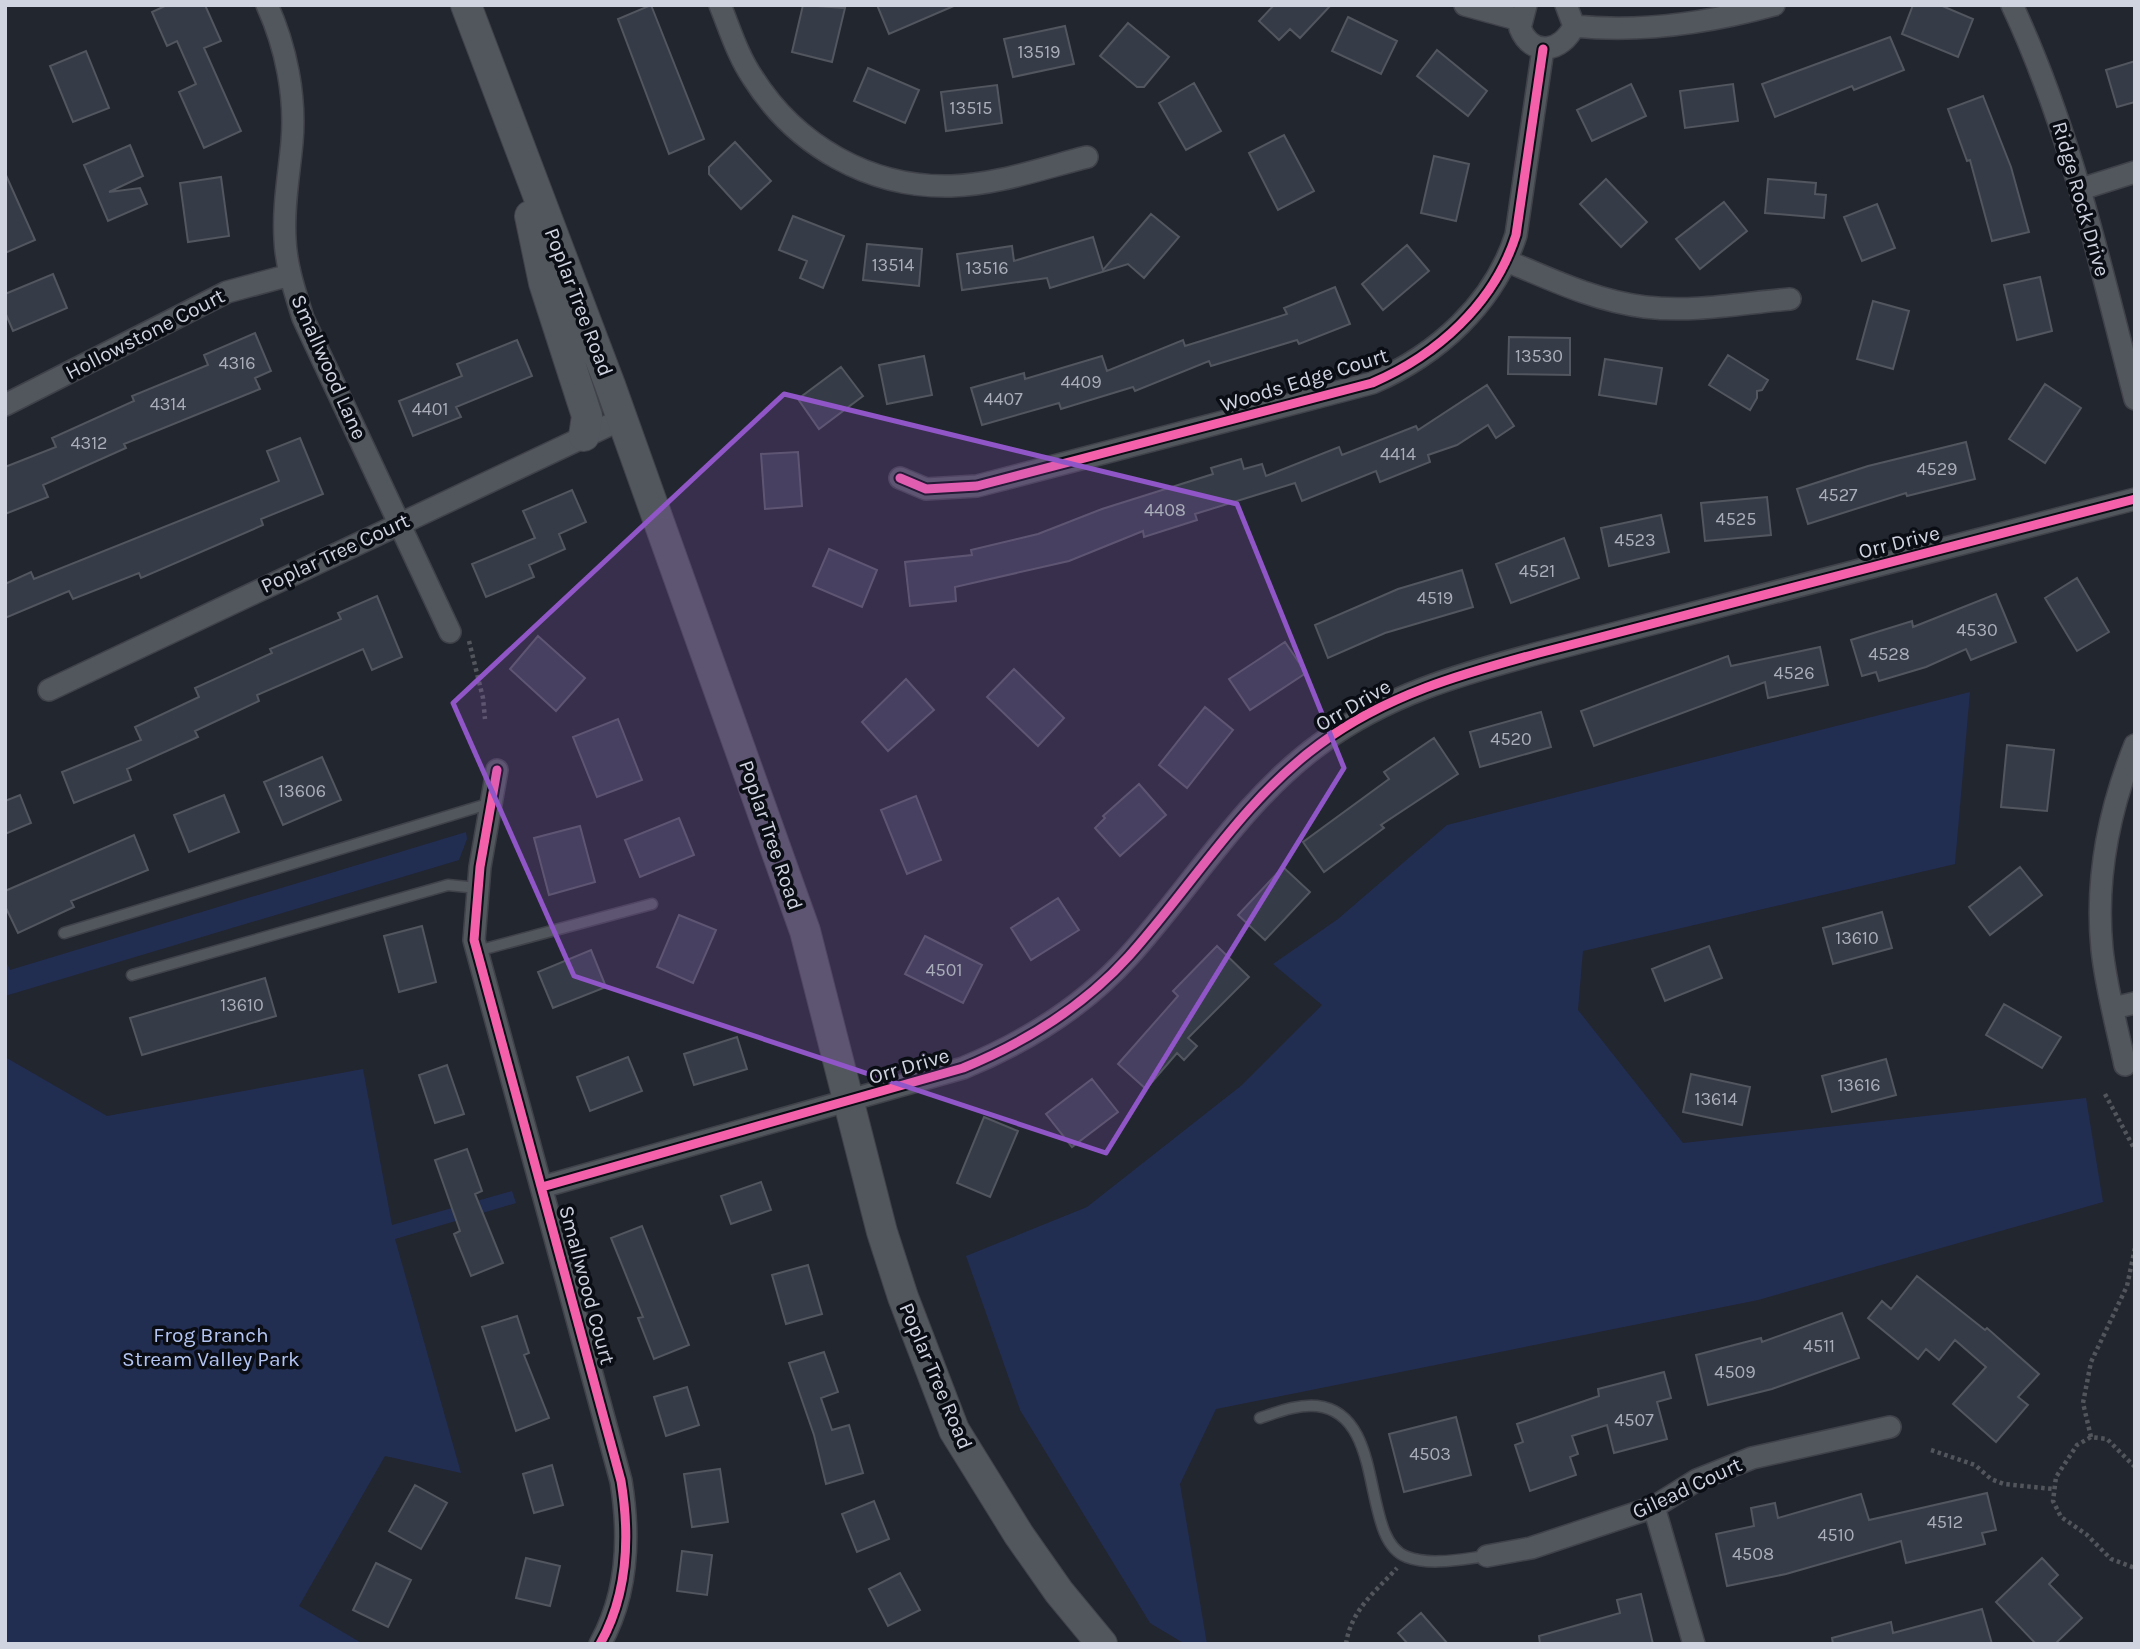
<svg xmlns="http://www.w3.org/2000/svg" width="2140" height="1649" font-family="Karla,sans-serif">
<rect width="100%" height="100%" fill="#22262f"/>
<!-- green -->
<path fill="#222d52" d="M1970 692 1955 864 1583 951 1578 1010 1683 1143 2086 1098 2103 1202 1758 1300 1216 1409 1180 1484 1207 1644H1185L1150 1623 1020 1410 966 1256 1087 1207 1242 1085 1322 1005 1273 964 1338 919 1447 825Z
M466 832 467 839 459 860 5 996V959L10 970Z
M5 1057 107 1116 363 1069 392 1225 512 1191 516 1203 395 1239 461 1473 385 1456 299 1606 363 1644H5Z"/>
<!-- building -->
<path fill="#363b48" stroke="#52565e" stroke-width="2" d="M167 5H205L221 41 204 48 241 131 204 148 179 92 196 84 177 41 167 46 152 12Z
M651 5 704 139 669 154 618 19Z
M803 5 845 8 832 62 792 52Z
M877 5H956L889 34Z
M1274 5H1331L1300 38 1290 29 1279 40 1259 21Z
M1913 5H1940L1973 19 1958 57 1902 34Z
M1348 17 1397 41 1381 74 1332 51Z
M1128 23 1169 57 1144 87H1137L1100 56Z
M1065 26 1074 64 1013 77 1004 39Z
M1890 37 1904 70 1854 90 1852 86 1775 117 1762 84Z
M1437 50 1487 91 1468 116 1417 76Z
M86 51 109 108 73 122 50 66Z
M2135 61V102L2117 107 2106 70Z
M868 68 919 90 905 123 854 101Z
M1194 83 1221 131 1186 150 1159 103Z
M1631 84 1646 116 1592 141 1577 110Z
M1733 84 1738 121 1685 128 1680 91Z
M997 85 1002 123 946 131 941 92Z
M1983 96 2011 167 2029 232 1992 241 1970 160 1967 161 1948 109Z
M1284 135 1314 191 1278 210 1249 153Z
M735 142 771 181 741 209 709 174V167Z
M130 145 143 176 109 192 140 188 147 204 108 221 84 165Z
M1434 156 1469 164 1456 221 1421 213Z
M5 173 35 240 5 253Z
M221 177 229 236 188 242 180 183Z
M1606 179 1647 222 1621 247 1580 204Z
M1768 179 1816 183 1815 194 1826 195 1824 218 1765 213Z
M1724 202 1747 231 1700 269 1676 239Z
M1877 204 1895 248 1862 261 1844 217Z
M1151 214 1179 237 1144 278 1128 264 1050 288 1047 278 962 290 957 254 1012 246 1014 261 1093 237 1103 270Z
M793 216 844 236 823 288 800 278 807 261 779 250Z
M867 244 922 249 919 286 863 280Z
M1407 245 1429 271 1383 310 1362 284Z
M53 274 67 308 13 331 5 312V294Z
M2040 277 2052 331 2017 340 2004 285Z
M1335 287 1350 324 1299 344 1297 340 1211 366 1209 361 1135 391 1133 387 1061 409 1059 403 982 425 971 388 1024 373 1025 379 1102 356 1107 371 1183 340 1185 346 1287 314 1284 308Z
M1873 301 1909 311 1893 369 1857 359Z
M255 333 271 371 255 378 260 389 124 444 126 448 43 485 48 497 5 514V467L56 447 52 438 134 401 132 396 208 365 204 355Z
M1509 337 1570 338V375L1508 374Z
M517 340 532 376 456 407 461 417 413 436 399 401 462 376 457 364Z
M1728 355 1768 380 1762 390 1757 391V398L1750 410 1709 385Z
M924 356 932 395 887 404 879 365Z
M1605 359 1662 368 1656 404 1599 395Z
M841 367 863 396 819 429 798 399Z
M2045 384 2081 408 2045 463 2009 439Z
M1487 385 1514 426 1496 438 1488 425 1457 445 1428 455 1430 462 1380 482 1376 471 1302 501 1295 483 1195 514 1197 520 1144 537 1143 531 1069 561 955 587 956 601 910 606 905 562 972 555 971 550 1038 534 1102 509 1213 474 1211 468 1241 459 1244 469 1262 464 1266 476 1339 447 1342 455 1416 426 1418 430Z
M300 438 323 494 261 519 263 525 141 578 139 573 73 599 69 591 5 618V584L31 572 34 579 279 481 267 451Z
M1966 442 1975 479 1907 496 1906 493 1808 524 1797 489 1868 466Z
M798 452 802 506 765 509 761 454Z
M572 490 586 522 559 534 565 549 529 565 534 577 486 597 472 564 535 538 523 511Z
M1767 497 1771 535 1705 541 1701 503Z
M1661 515 1669 552 1609 566 1601 528Z
M1564 538 1579 578 1511 603 1496 564Z
M829 549 877 570 862 607 813 586Z
M1462 570 1473 607 1385 633 1328 658 1315 625 1398 589Z
M2077 578 2109 632 2077 651 2045 598Z
M1996 594 2016 642 1971 660 1966 649 1926 667 1879 681 1876 672 1862 676 1851 640 1912 621 1913 627Z
M377 596 402 657 372 670 363 649 257 695 259 701 195 731 198 737 127 769 131 780 74 803 62 772 141 740 135 727 199 697 195 688 272 653 270 649 341 619 338 613Z
M538 636 585 678 556 711 510 669Z
M1285 642 1306 673 1250 710 1229 679Z
M1820 647 1828 685 1768 698 1765 682 1594 746 1581 711 1728 656 1731 666Z
M1014 669 1064 718 1038 746 987 697Z
M906 679 934 710 888 751 862 722Z
M1205 707 1233 730 1187 788 1159 765Z
M1541 712 1551 747 1480 767 1470 732Z
M618 719 642 780 597 797 573 737Z
M1434 738 1458 774 1381 825 1384 828 1324 872 1303 842 1389 779 1384 772Z
M2007 745 2054 750 2047 811 2001 807Z
M322 757 341 800 283 825 264 782Z
M1139 784 1166 815 1120 856 1095 828 1105 818 1103 816Z
M20 795 31 823 5 834V801Z
M224 795 239 832 189 852 174 815Z
M916 796 941 860 907 874 881 810Z
M679 818 694 855 640 877 625 840Z
M580 826 595 882 549 895 534 838Z
M134 835 148 870 71 901 74 907 18 933 5 906V891Z
M1283 867 1310 892 1265 940 1238 915Z
M2020 867 2042 895 1990 935 1969 907Z
M1058 898 1079 930 1031 960 1011 928Z
M1882 912 1892 948 1833 964 1823 928Z
M679 915 716 930 693 983 657 967Z
M422 926 436 982 399 992 384 936Z
M925 936 982 965 963 1003 905 974Z
M1217 946 1249 977 1188 1038 1197 1046 1184 1060 1177 1053 1146 1089 1118 1064 1178 996 1173 991Z
M1709 946 1722 978 1665 1001 1652 969Z
M591 950 606 987 553 1008 538 972Z
M265 978 276 1016 142 1055 130 1018Z
M2004 1004 2061 1037 2042 1068 1986 1035Z
M737 1037 747 1069 694 1085 684 1054Z
M628 1057 642 1091 590 1111 577 1077Z
M1886 1059 1896 1095 1832 1112 1822 1076Z
M447 1065 464 1114 435 1123 419 1075Z
M1691 1074 1750 1087 1742 1125 1683 1112Z
M1092 1079 1118 1112 1072 1147 1046 1114Z
M984 1117 1018 1131 990 1197 957 1183Z
M467 1149 482 1191 475 1194 503 1263 471 1276 454 1234 460 1231 435 1160Z
M761 1182 771 1210 731 1224 721 1196Z
M642 1226 689 1345 654 1359 638 1318 643 1317 611 1238Z
M808 1265 822 1314 786 1324 772 1275Z
M1917 1276 1985 1330 1987 1328 2039 1374 2018 1397 2028 1405 1996 1442 1953 1404 1986 1367 1955 1340 1939 1360 1926 1349 1918 1359 1868 1318 1882 1301 1891 1309Z
M1842 1313 1859 1358 1772 1389 1708 1405 1696 1355 1761 1338 1762 1342Z
M517 1316 529 1353 524 1355 549 1418 516 1431 482 1327Z
M824 1352 838 1392 821 1398 832 1430 849 1425 863 1473 826 1484 814 1435 789 1363Z
M1664 1372 1671 1398 1657 1402 1667 1439 1614 1453 1607 1425 1572 1436 1578 1454 1570 1457 1576 1475 1530 1491 1515 1445 1523 1442 1517 1424 1599 1396 1598 1389Z
M687 1387 699 1425 666 1436 654 1397Z
M1456 1417 1471 1475 1404 1492 1389 1434Z
M552 1465 563 1505 534 1513 523 1474Z
M720 1469 728 1522 692 1527 684 1474Z
M415 1485 447 1503 421 1549 389 1531Z
M1987 1493 1996 1530 1982 1533 1985 1544 1906 1563 1901 1541 1786 1574 1727 1586 1716 1534 1754 1526 1751 1508 1775 1503 1778 1518 1861 1494 1869 1520Z
M874 1501 889 1539 857 1552 842 1514Z
M682 1551 712 1555 707 1595 677 1591Z
M526 1558 560 1566 550 1606 516 1598Z
M2042 1558 2058 1575 2049 1584 2082 1618 2055 1644H2036L1996 1602Z
M376 1563 411 1580 388 1627 353 1610Z
M900 1573 920 1610 888 1626 869 1589Z
M1641 1594 1653 1644H1540L1539 1636 1620 1613 1617 1600Z
M1982 1609 1992 1644H1833L1832 1638 1891 1622 1893 1633Z
M1421 1613 1448 1644H1408L1398 1633Z"/>
<g fill="none" stroke-linecap="round" stroke-linejoin="round">
<!-- lane casing -->
<g stroke="#40424a" stroke-width="13">
<path id="lane" d="M64 933 491 803
M477 951 652 904
M132 975 448 885 478 888
M1260 1418C1278 1412 1298 1404 1317 1406 1388 1414 1359 1540 1407 1557 1431 1566 1462 1559 1487 1556"/>
</g>
<!-- street casing -->
<g stroke="#40424a" stroke-width="24">
<path id="street" d="M267 5C286 47 296 96 292 142 289 175 283 206 285 239 286 266 295 292 303 318L450 632
M720 5C730 30 738 56 753 78 796 146 870 188 951 186 996 185 1043 168 1087 157
M1465 5 1520 20
M1526 5 1520 28C1532 58 1562 52 1574 26L1566 5
M2012 5C2071 131 2100 265 2135 399
M1574 26C1641 33 1709 23 1774 5
M2081 189 2135 172
M1507 261C1552 280 1596 301 1645 307 1693 313 1742 303 1790 299
M5 405 227 292 290 275
M900 478 926 489 977 486 1372 383C1437 355 1494 304 1516 235L1543 49
M49 690 622 419
M497 770 480 867 474 940 621 1481C630 1536 628 1594 600 1644
M2113 1008 2135 1003
M2125 1065C2117 1027 2106 988 2102 949 2095 878 2109 810 2135 745
M542 1187 963 1068C1026 1042 1083 1007 1129 956 1192 886 1243 800 1320 744 1386 695 1461 674 1539 653L2135 499
M1654 1507 1694 1644
M1487 1556 1531 1548 1654 1507 1697 1480 1752 1458 1890 1427"/>
</g>
<!-- secondary casing -->
<g stroke="#40424a" stroke-width="32">
<path id="secondary" d="M466 5 610 385 805 931 882 1232 903 1297 954 1430 1019 1535 1059 1592 1102 1644
M530 216 544 283 587 416 584 436"/>
</g>
<!-- path -->
<path stroke="#52555b" stroke-width="4.5" stroke-dasharray="3.5 3.5" stroke-linecap="butt" d="M469 641 483 698 485 719
M2105 1094 2135 1150
M2091 1437 2083 1403 2091 1362 2127 1286 2135 1248
M1931 1450 1975 1465 1991 1479 2004 1484 2053 1489
M2135 1467 2107 1439 2091 1437 2077 1445 2056 1477 2053 1501 2061 1517 2086 1534 2111 1559 2135 1568
M1346 1644C1351 1610 1375 1592 1397 1568"/>
<!-- lane -->
<use href="#lane" stroke="#52565d" stroke-width="10"/>
<!-- street -->
<use href="#street" stroke="#52565d" stroke-width="21"/>
<!-- secondary -->
<use href="#secondary" stroke="#52565d" stroke-width="30"/>
<!-- cycleway casing -->
<g stroke="#0a0d14" stroke-width="13">
<path id="cycleway" d="M900 478 926 489 977 486 1372 383C1437 355 1494 304 1516 235L1543 49
M497 770 480 867 474 940 621 1481C630 1536 628 1594 600 1644
M542 1187 963 1068C1026 1042 1083 1007 1129 956 1192 886 1243 800 1320 744 1386 695 1461 674 1539 653L2135 499"/>
</g>
<!-- cycleway -->
<use href="#cycleway" stroke="#f560ab" stroke-width="9"/>
</g>
<!-- marked area -->
<path fill="#9056c7" fill-opacity="0.2" stroke="#9056c7" stroke-width="5" stroke-linejoin="round" d="M784 394 1237 504 1344 768 1106 1153 574 976 453 703Z"/>
<g text-anchor="middle" dominant-baseline="central" stroke-width="7" stroke-linejoin="round" paint-order="stroke">
<!-- number labels -->
<g font-size="18" fill="#aaaeba">
<text x="1039" y="52">13519</text>
<text x="971" y="108">13515</text>
<text x="893" y="265">13514</text>
<text x="987" y="268">13516</text>
<text x="1539" y="356">13530</text>
<text x="237" y="363">4316</text>
<text x="1081" y="382">4409</text>
<text x="1003" y="399">4407</text>
<text x="168" y="404">4314</text>
<text x="430" y="409">4401</text>
<text x="89" y="443">4312</text>
<text x="1398" y="454">4414</text>
<text x="1937" y="469">4529</text>
<text x="1838" y="495">4527</text>
<text x="1165" y="510">4408</text>
<text x="1736" y="519">4525</text>
<text x="1635" y="540">4523</text>
<text x="1537" y="571">4521</text>
<text x="1435" y="598">4519</text>
<text x="1977" y="630">4530</text>
<text x="1889" y="654">4528</text>
<text x="1794" y="673">4526</text>
<text x="1511" y="739">4520</text>
<text x="302" y="791">13606</text>
<text x="1857" y="938">13610</text>
<text x="944" y="970">4501</text>
<text x="242" y="1005">13610</text>
<text x="1859" y="1085">13616</text>
<text x="1716" y="1099">13614</text>
<text x="1819" y="1346">4511</text>
<text x="1735" y="1372">4509</text>
<text x="1634" y="1420">4507</text>
<text x="1430" y="1454">4503</text>
<text x="1945" y="1522">4512</text>
<text x="1836" y="1535">4510</text>
<text x="1753" y="1554">4508</text>
</g>
<!-- street labels -->
<g font-size="21" fill="#d0d4e0" stroke="#0a0d14">
<text transform="translate(2081 199) rotate(74)">Ridge Rock Drive</text>
<text transform="translate(579 302) rotate(69)">Poplar Tree Road</text>
<text transform="translate(145 334) rotate(-27)">Hollowstone Court</text>
<text transform="translate(329 367) rotate(66)">Smallwood Lane</text>
<text transform="translate(1304 380) rotate(-17)">Woods Edge Court</text>
<text transform="translate(1899 542) rotate(-14)">Orr Drive</text>
<text transform="translate(335 553) rotate(-25)">Poplar Tree Court</text>
<text transform="translate(1353 705) rotate(-30)">Orr Drive</text>
<text transform="translate(771 835) rotate(71)">Poplar Tree Road</text>
<text transform="translate(909 1066) rotate(-16)">Orr Drive</text>
<text transform="translate(587 1285) rotate(75)">Smallwood Court</text>
<text transform="translate(936 1376) rotate(67)">Poplar Tree Road</text>
<text transform="translate(1687 1488) rotate(-25)">Gilead Court</text>
</g>
<!-- park labels -->
<g font-size="21" fill="#b4c5f3" stroke="#0a0d14">
<text x="211" y="1335">Frog Branch<tspan x="211" dy="24">Stream Valley Park</tspan></text>
</g>
</g>
<!-- border -->
<rect width="2140" height="1649" fill="none" stroke="#d0d4e0" stroke-width="14"/>
</svg>
